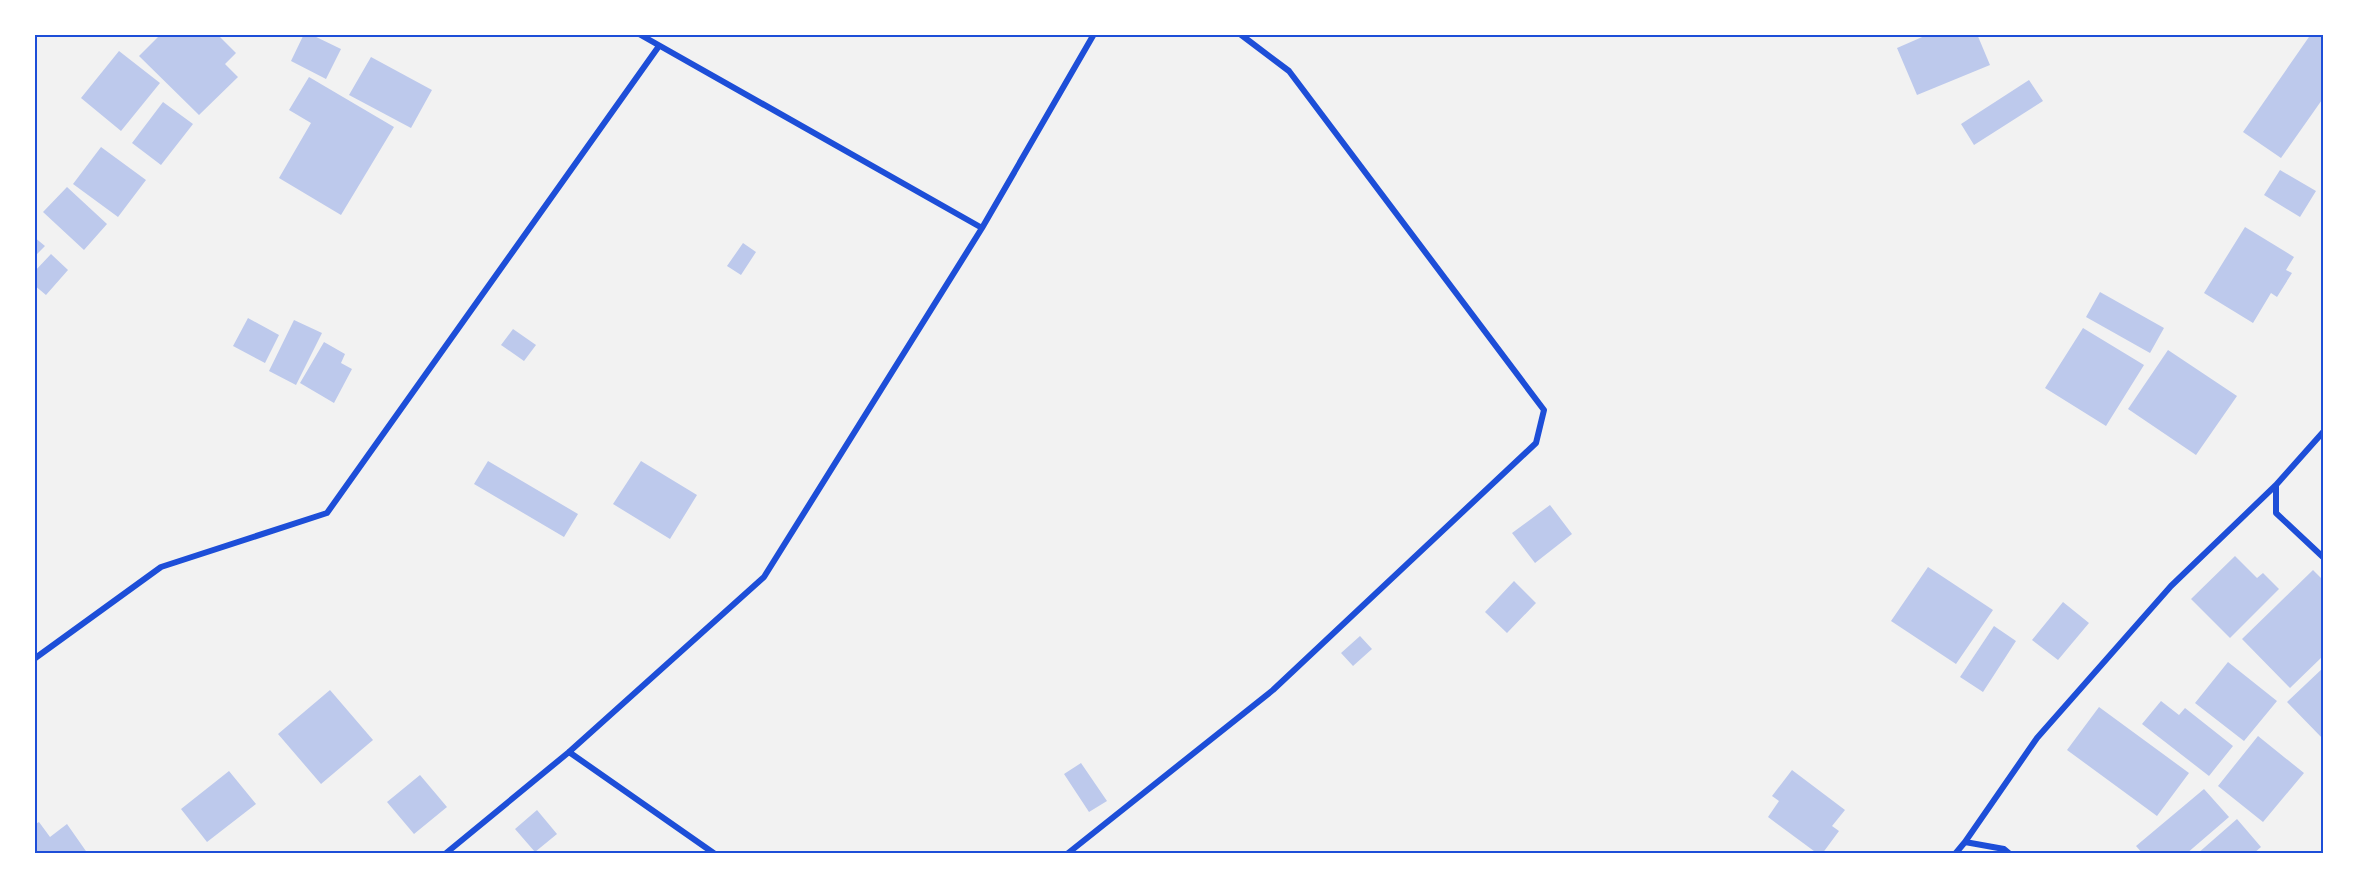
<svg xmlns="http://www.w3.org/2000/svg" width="2358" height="888" font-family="'Golos Text',sans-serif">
<rect width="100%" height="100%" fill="#f2f2f2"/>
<!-- building -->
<path fill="#bdc9ec" d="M161 34H217L236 53 225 64 238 77 199 115 139 56Z
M304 34H310L341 49 326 79 291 61Z
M1929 34H1977L1990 65 1917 95 1897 48Z
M2311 34H2324V97L2281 158 2243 132Z
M119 51 160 83 121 131 81 98Z
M371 57 432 90 411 128 349 95Z
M309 77 394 127 341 215 279 178 311 123 289 110Z
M2029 80 2043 101 1974 145 1961 124Z
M163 102 193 124 161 165 132 143Z
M101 147 146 180 118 217 73 184Z
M2280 170 2316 191 2300 217 2264 195Z
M67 187 107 224 84 250 43 212Z
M2245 227 2294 257 2286 270 2292 273 2277 297 2271 293 2253 323 2204 293Z
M34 237 45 246 34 257Z
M743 243 756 252 741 275 727 266Z
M51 254 68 270 46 295 34 285V272Z
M2100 292 2164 328 2150 353 2086 317Z
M248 318 279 335 265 363 233 346Z
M294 320 322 333 296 385 269 371Z
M2083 328 2144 365 2106 426 2045 388Z
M513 329 536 345 524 361 501 345Z
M324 342 345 354 341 363 352 369 334 403 300 383Z
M2168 350 2237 396 2196 455 2128 409Z
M488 461 578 514 564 537 474 484Z
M641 461 697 495 670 539 613 504Z
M1550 505 1572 534 1535 563 1512 533Z
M2235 556 2257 578 2263 573 2279 589 2230 638 2191 599Z
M1928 567 1993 610 1956 664 1891 621Z
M2313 570 2324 581V655L2290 688 2242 639Z
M1514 581 1536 603 1507 633 1485 612Z
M2063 602 2089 623 2058 660 2032 640Z
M1994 626 2016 641 1983 692 1960 677Z
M1360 636 1372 649 1353 666 1341 653Z
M2228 662 2277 701 2244 741 2195 703Z
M2324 667V740L2287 702Z
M330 690 373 740 321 784 278 734Z
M2161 701 2179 715 2185 708 2233 746 2209 776 2142 724Z
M2099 707 2189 773 2157 816 2067 750Z
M2258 736 2304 773 2263 822 2218 786Z
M1081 763 1107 801 1089 812 1064 774Z
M1792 770 1845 810 1832 826 1839 831 1822 854H1818L1768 817 1779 801 1772 796Z
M229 771 256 804 207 842 181 809Z
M420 775 447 807 414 834 387 802Z
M2204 789 2229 817 2186 854H2143L2136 846Z
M537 810 557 834 535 852 515 829Z
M2237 819 2261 847 2253 854H2197Z
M39 822 50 837 67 824 88 854H34V825Z"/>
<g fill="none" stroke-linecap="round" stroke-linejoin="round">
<!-- minor -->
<path stroke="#1d4ed8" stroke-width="6" d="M639 34 982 228
M2324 431 2276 485V513L2324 558
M34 659 161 567 327 513 659 46
M569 752 715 854
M1965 842 2037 738 2171 586 2276 485
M445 854 569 752 764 577 982 228 1094 34
M1067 854 1273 690 1536 443 1544 410 1289 71 1240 34
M1955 854 1965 842 2004 849 2010 854"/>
</g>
<!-- border -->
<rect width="2358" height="888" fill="none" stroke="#ffffff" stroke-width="72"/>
<rect x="36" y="36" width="2286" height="816" fill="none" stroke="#1d4ed8" stroke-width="2"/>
</svg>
